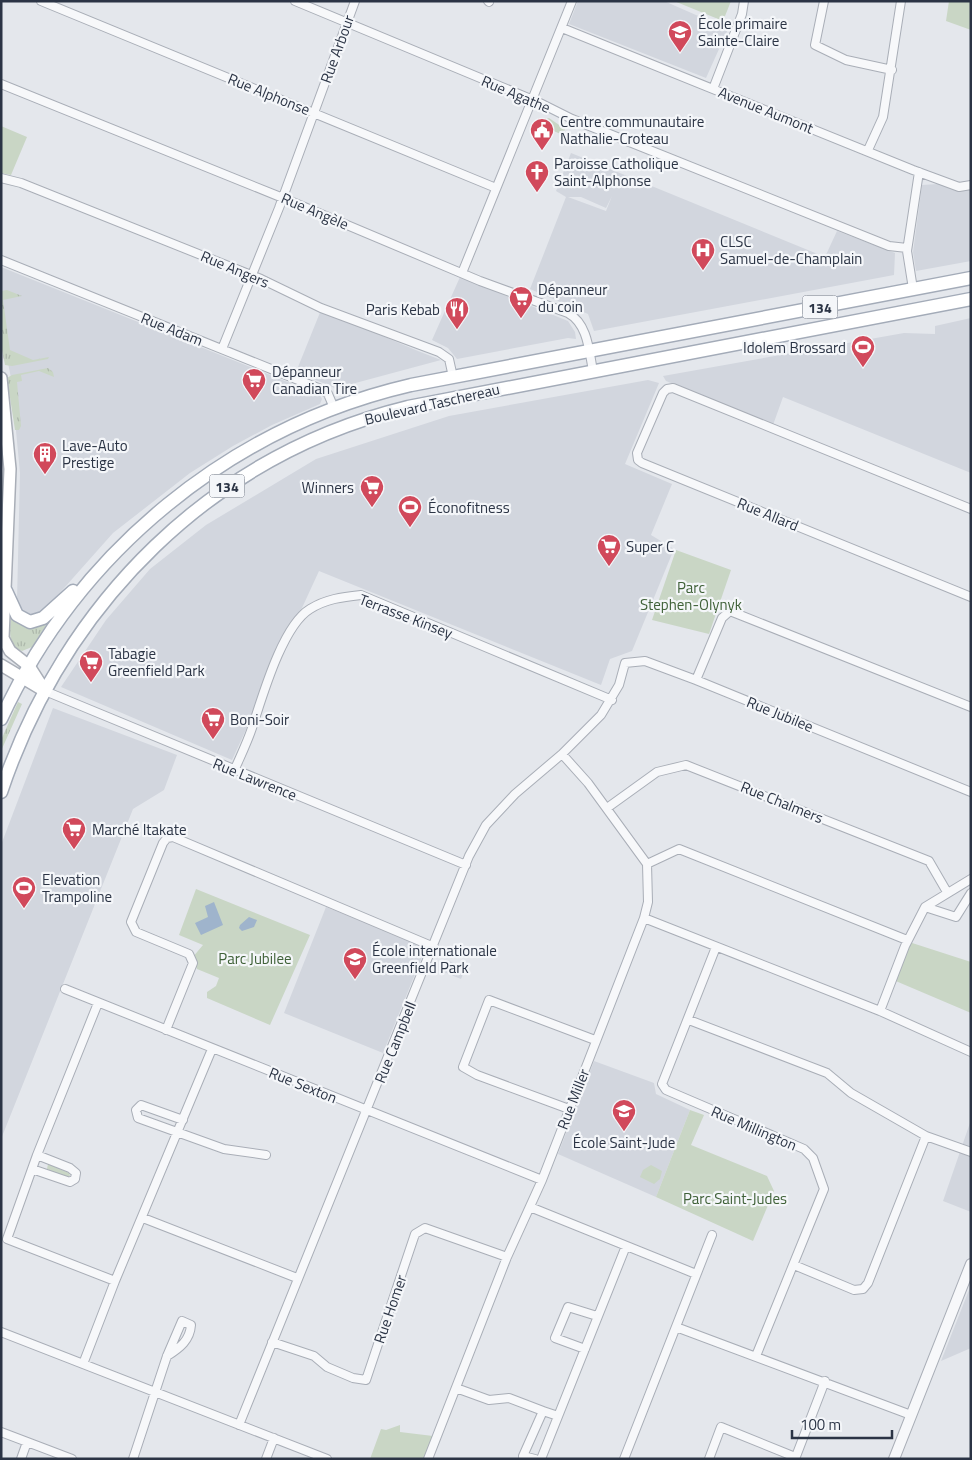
<svg xmlns="http://www.w3.org/2000/svg" width="972" height="1460" font-family="'Titillium Web',sans-serif">
<defs>
<pattern id="grass-tufts" width="24" height="20" patternUnits="userSpaceOnUse" patternTransform="scale(1.25)"><rect width="24" height="20" fill="#c9d6c5"/><path d="M3 7l-1-3M5 7V3M7 7l1-3M15 17l-1-3M17 17v-4M19 17l1-3" fill="none" stroke="#adb8ab"/></pattern>
</defs>
<rect width="100%" height="100%" fill="#e4e7ec"/>
<!-- built -->
<path fill="#d2d6de" fill-rule="evenodd" d="M578 1H664L728 29 706 78 569 24Z
M571 153 825 257 837 231 895 253 894 275 594 331 588 314 530 289 566 197 556 191ZM612 196 606 211 568 197H581L606 208Z
M971 182V261L916 271 913 252 922 185Z
M1 267 320 395 322 399 320 404 272 425 233 446 190 473 113 533 41 614 31 616 23 613 17 600 20 473 11 378 1 328Z
M460 277 568 321 575 332 576 339 568 338 457 359 448 348 432 340Z
M321 310 418 351 441 360 348 385 336 390 333 387 296 372Z
M971 318V473L783 397 773 425 666 381 663 376 904 333 935 334V326Z
M648 380 659 383 625 464 672 484 651 535 674 549 632 651 610 659 601 685 319 571 232 760 61 687 106 620 150 569 206 525 316 459 449 416Z
M53 708 177 755 164 790 133 809 1 1139V845Z
M326 907 426 947 383 1053 284 1013Z
M444 959 466 968 461 979 439 970Z
M594 1061 654 1083 656 1094 690 1110 656 1197 558 1154Z
M971 1120V1212L943 1201Z
M971 1285V1348L941 1361Z"/>
<!-- grass -->
<path fill="url(#grass-tufts)" d="M7 290 22 296 3 300 10 350 33 360 49 357 48 359 12 366 5 365 1 345V291Z
M48 368 53 372 54 377 39 371 21 375 22 381 17 382 21 426 19 430H15L7 378 12 375Z
M11 618 29 627 50 619 32 647 22 651C7 645 10 631 11 618Z
M18 702 22 704 1 751V740Z"/>
<!-- green -->
<path fill="#c9d6c5" d="M674 1H731L723 21Z
M949 1H971V30L946 21Z
M549 118 565 129 563 135 542 126 544 120Z
M1 126 27 137 11 175 1 173Z
M676 550 731 570 709 634 652 620Z
M196 889 310 935 270 1025 207 998V992L216 986 219 978 197 969 192 958 203 945 179 935Z
M906 941 971 962V1013L891 979Z
M690 1110 704 1115 691 1145 767 1176 774 1191 753 1241 656 1197Z
M48 1164 69 1173 70 1176 66 1178 47 1169Z
M651 1165 662 1171 660 1179 654 1184 640 1177 643 1170Z
M400 1425V1432L433 1436 423 1459H370L381 1429 386 1430Z"/>
<!-- water -->
<path fill="#9fb4cc" d="M214 902 223 925 201 935 195 923 208 917 205 906Z
M249 917 257 920 254 927 242 931 239 928 240 925Z"/>
<g fill="none" stroke-linecap="round" stroke-linejoin="round">
<!-- minor casing -->
<g stroke="#a9aeb7" stroke-width="10">
<path id="minor" d="M41 1 496 188
M295 1 538 102 572 119 889 246 907 248
M488 1 489 2
M824 1 815 45 846 60 892 70
M562 28 913 170 959 187 971 185
M1 84 283 198 480 281 568 313C588 324 589 351 593 371
M713 89 742 14 744 1
M868 150 883 117 901 1
M1 178 21 183 261 279 321 308 439 352 449 359 453 377
M1 260 323 390 328 394 334 408
M462 273 572 1
M913 289 907 251 919 172
M222 349 279 208 355 1
M971 509 673 388 667 389 663 393 637 453 638 460 642 463 971 597
M696 680 722 618 730 611 971 707
M45 691 466 865
M234 771C240 757 247 743 252 728 262 698 282 626 310 609 326 599 342 597 361 595L612 700
M607 808 657 772 686 765 929 861 947 892
M647 864 679 849 907 940
M925 907 956 917 971 893
M644 918 880 1011 971 1052
M716 947 662 1084 666 1090 804 1149 813 1158 824 1189 756 1356
M65 989 542 1180
M98 1003 37 1155 7 1239 115 1281
M880 1011 905 946 925 907 971 879
M689 1020 827 1073 851 1093 926 1136 971 1152
M166 1030 193 963 189 954 136 932 131 922 163 843 167 838 173 837 434 947
M569 1109 477 1075 463 1067 489 1000 595 1040
M183 1120 141 1105 136 1110 138 1118 224 1149 266 1155
M32 1169 70 1182 75 1179 76 1173 70 1168 37 1155
M530 1207 696 1274
M143 1218 297 1278
M794 1265 854 1290 863 1289 868 1283 926 1136
M676 1327 911 1415
M1 1332 327 1459
M272 1342 314 1356 327 1367 353 1378 366 1380 415 1234 425 1228 507 1257
M585 1349 555 1338 568 1307 597 1316
M83 1364 115 1281 212 1049
M456 1388 489 1400 509 1398 543 1411
M239 1425 469 856 486 825 515 794 562 754 601 715 619 685 625 663 645 661 696 680 971 792
M1 1432 72 1459
M21 1459 27 1442
M133 1459 167 1356 182 1321 191 1325C190 1340 180 1348 167 1356
M266 1459 274 1438
M428 1459 507 1257 542 1180 644 918 648 902 647 864 588 783 562 754
M535 1459 523 1456 543 1411 558 1416
M541 1459 626 1246
M624 1459 712 1235
M709 1459 721 1427 795 1457
M795 1459 825 1381"/>
</g>
<!-- tertiary casing -->
<g stroke="#a9aeb7" stroke-width="12">
<path id="tertiary" d="M894 1459 971 1264"/>
</g>
<!-- secondary casing -->
<g stroke="#a9aeb7" stroke-width="14">
<path id="secondary" d="M1 378 10 469 3 638 10 651 29 666 45 691
M1 665 43 690"/>
</g>
<!-- primary casing -->
<g stroke="#a3abb8" stroke-width="15">
<path id="primary" d="M6 591 17 615 30 622 43 618 73 591
M1 719C79 551 230 427 411 385L971 278
M1 792C65 602 212 455 408 407L971 299"/>
</g>
<!-- minor -->
<use href="#minor" stroke="#f7f8fa" stroke-width="8"/>
<!-- tertiary -->
<use href="#tertiary" stroke="#f7f8fa" stroke-width="10"/>
<!-- secondary -->
<use href="#secondary" stroke="#fff" stroke-width="11"/>
<!-- primary -->
<use href="#primary" stroke="#fff" stroke-width="12"/>
</g>
<!-- icons -->
<defs>
<g id="school-pin" transform="scale(1.25)"><path d="M0 17L-7.5 6A9.5 9.5 0 1 1 7.5 6Z" fill="#d1495b" stroke="#f4f6f9"/><path d="M0-5L7-2L0 1L-7-2ZM-4 1L0 2.5L4 1V4Q0 6-4 4Z" fill="#fff"/></g>
<g id="civic-pin" transform="scale(1.25)"><path d="M0 17L-7.5 6A9.5 9.5 0 1 1 7.5 6Z" fill="#d1495b" stroke="#f4f6f9"/><path d="M-.6-6.5H3V-4.5H.6V-3L4-1V1h2V6H-6V1h2V-1L-.6-3ZM-1.2 2.5V6h2.4V2.5Z" fill="#fff"/></g>
<g id="church-pin" transform="scale(1.25)"><path d="M0 17L-7.5 6A9.5 9.5 0 1 1 7.5 6Z" fill="#d1495b" stroke="#f4f6f9"/><path d="M-1.2-6h2.4v3.5h3.3v2.4h-3.3V6h-2.4V-.1h-3.3v-2.4h3.3Z" fill="#fff"/></g>
<g id="hospital-pin" transform="scale(1.25)"><path d="M0 17L-7.5 6A9.5 9.5 0 1 1 7.5 6Z" fill="#d1495b" stroke="#f4f6f9"/><path d="M-5-5h3v3.5h4V-5h3V5h-3V1.5h-4V5h-3Z" fill="#fff"/></g>
<g id="supermarket-pin" transform="scale(1.25)"><path d="M0 17L-7.5 6A9.5 9.5 0 1 1 7.5 6Z" fill="#d1495b" stroke="#f4f6f9"/><path d="M-6-5.5h2.5l.6 2H6L4.5 2H-2.5L-4.4-4H-6ZM-1.5 3.2a1.3 1.3 0 1 0 .1 0ZM3 3.2a1.3 1.3 0 1 0 .1 0Z" fill="#fff"/></g>
<g id="restaurant-pin" transform="scale(1.25)"><path d="M0 17L-7.5 6A9.5 9.5 0 1 1 7.5 6Z" fill="#d1495b" stroke="#f4f6f9"/><path d="M-5-6h1v4h1v-4h1v4h1v-4h1v5L-1.5 .5V6h-2V.5L-5-1ZM5-6V6H3V1.5H1.5Q1.5-4 5-6Z" fill="#fff"/></g>
<g id="stadium-pin" transform="scale(1.25)"><path d="M0 17L-7.5 6A9.5 9.5 0 1 1 7.5 6Z" fill="#d1495b" stroke="#f4f6f9"/><path d="M0-5a6.5 5 0 1 0 0 10a6.5 5 0 1 0 0-10ZM-3.5-1.8h7v3.6h-7Z" fill="#fff"/></g>
<g id="building-pin" transform="scale(1.25)"><path d="M0 17L-7.5 6A9.5 9.5 0 1 1 7.5 6Z" fill="#d1495b" stroke="#f4f6f9"/><path d="M-4-6H4V6H1V3H-1V6H-4ZM-2.5-4.3h1.7v1.8h-1.7ZM.8-4.3h1.7v1.8H.8ZM-2.5-1h1.7V.8h-1.7ZM.8-1h1.7V.8H.8Z" fill="#fff"/></g>
</defs>
<g fill-rule="evenodd">
<use href="#school-pin" x="680" y="32"/>
<use href="#civic-pin" x="542" y="130"/>
<use href="#church-pin" x="537" y="172"/>
<use href="#hospital-pin" x="703" y="250"/>
<use href="#supermarket-pin" x="521" y="298"/>
<use href="#restaurant-pin" x="457" y="309"/>
<use href="#stadium-pin" x="863" y="347"/>
<use href="#supermarket-pin" x="254" y="380"/>
<use href="#building-pin" x="45" y="454"/>
<use href="#supermarket-pin" x="372" y="487"/>
<use href="#stadium-pin" x="410" y="507"/>
<use href="#supermarket-pin" x="609" y="546"/>
<use href="#supermarket-pin" x="91" y="662"/>
<use href="#supermarket-pin" x="213" y="719"/>
<use href="#supermarket-pin" x="74" y="829"/>
<use href="#stadium-pin" x="24" y="888"/>
<use href="#school-pin" x="355" y="959"/>
<use href="#school-pin" x="624" y="1111"/>
</g>
<g text-anchor="middle" dominant-baseline="central" stroke-width="4.5" stroke-linejoin="round" paint-order="stroke">
<!-- shield labels -->
<g fill="#f4f6f9" stroke="#676e7b" stroke-width="1">
<rect x="802.5" y="295.5" width="35" height="23" rx="4"/>
<rect x="209.5" y="474.5" width="35" height="23" rx="4"/>
</g>
<g font-size="14" font-weight="bold" fill="#2b3445">
<text x="820" y="307">134</text>
<text x="227" y="486">134</text>
</g>
<!-- poi labels -->
<g font-size="15" fill="#2b3445" stroke="#f4f6f9" text-anchor="start">
<text x="698" y="23">École primaire<tspan x="698" dy="17">Sainte-Claire</tspan></text>
<text x="560" y="121">Centre communautaire<tspan x="560" dy="17">Nathalie-Croteau</tspan></text>
<text x="554" y="163">Paroisse Catholique<tspan x="554" dy="17">Saint-Alphonse</tspan></text>
<text x="720" y="241">CLSC<tspan x="720" dy="17">Samuel-de-Champlain</tspan></text>
<text x="538" y="289">Dépanneur<tspan x="538" dy="17">du coin</tspan></text>
<text x="440" y="309" text-anchor="end">Paris Kebab</text>
<text x="846" y="347" text-anchor="end">Idolem Brossard</text>
<text x="272" y="371">Dépanneur<tspan x="272" dy="17">Canadian Tire</tspan></text>
<text x="62" y="445">Lave-Auto<tspan x="62" dy="17">Prestige</tspan></text>
<text x="354" y="487" text-anchor="end">Winners</text>
<text x="428" y="507">Éconofitness</text>
<text x="626" y="546">Super C</text>
<text x="108" y="653">Tabagie<tspan x="108" dy="17">Greenfield Park</tspan></text>
<text x="230" y="719">Boni-Soir</text>
<text x="92" y="829">Marché Itakate</text>
<text x="42" y="879">Elevation<tspan x="42" dy="17">Trampoline</tspan></text>
<text x="372" y="950">École internationale<tspan x="372" dy="17">Greenfield Park</tspan></text>
<text x="624" y="1142" text-anchor="middle">École Saint-Jude</text>
</g>
<!-- street labels -->
<g font-size="15" fill="#2b3445" stroke="#f4f6f9">
<text transform="translate(337 49) rotate(-70)">Rue Arbour</text>
<text transform="translate(269 94) rotate(22)">Rue Alphonse</text>
<text transform="translate(516 94) rotate(23)">Rue Agathe</text>
<text transform="translate(766 110) rotate(22)">Avenue Aumont</text>
<text transform="translate(315 211) rotate(23)">Rue Angèle</text>
<text transform="translate(235 269) rotate(23)">Rue Angers</text>
<text transform="translate(172 329) rotate(22)">Rue Adam</text>
<text transform="translate(432 404) rotate(-13)">Boulevard Taschereau</text>
<text transform="translate(768 514) rotate(22)">Rue Allard</text>
<text transform="translate(406 616) rotate(21)">Terrasse Kinsey</text>
<text transform="translate(780 714) rotate(22)">Rue Jubilee</text>
<text transform="translate(255 779) rotate(22)">Rue Lawrence</text>
<text transform="translate(782 802) rotate(22)">Rue Chalmers</text>
<text transform="translate(395 1042) rotate(-68)">Rue Campbell</text>
<text transform="translate(303 1085) rotate(22)">Rue Sexton</text>
<text transform="translate(573 1099) rotate(-69)">Rue Miller</text>
<text transform="translate(754 1128) rotate(23)">Rue Millington</text>
<text transform="translate(390 1309) rotate(-71)">Rue Homer</text>
</g>
<!-- park labels -->
<g font-size="15" fill="#3f6138" stroke="#f4f6f9">
<text x="691" y="587">Parc<tspan x="691" dy="17">Stephen-Olynyk</tspan></text>
<text x="255" y="958">Parc Jubilee</text>
<text x="735" y="1198">Parc Saint-Judes</text>
</g>
</g>
<!-- border -->
<rect width="972" height="1460" fill="none" stroke="#2b3445" stroke-width="5"/>
<!-- scale -->
<path d="M792 1430v8h100v-8" fill="none" stroke="#2b3445" stroke-width="2.5"/>
<text x="800" y="1430" font-size="15" fill="#2b3445" stroke="#f4f6f9" stroke-width="4" paint-order="stroke">100 m</text>
</svg>
